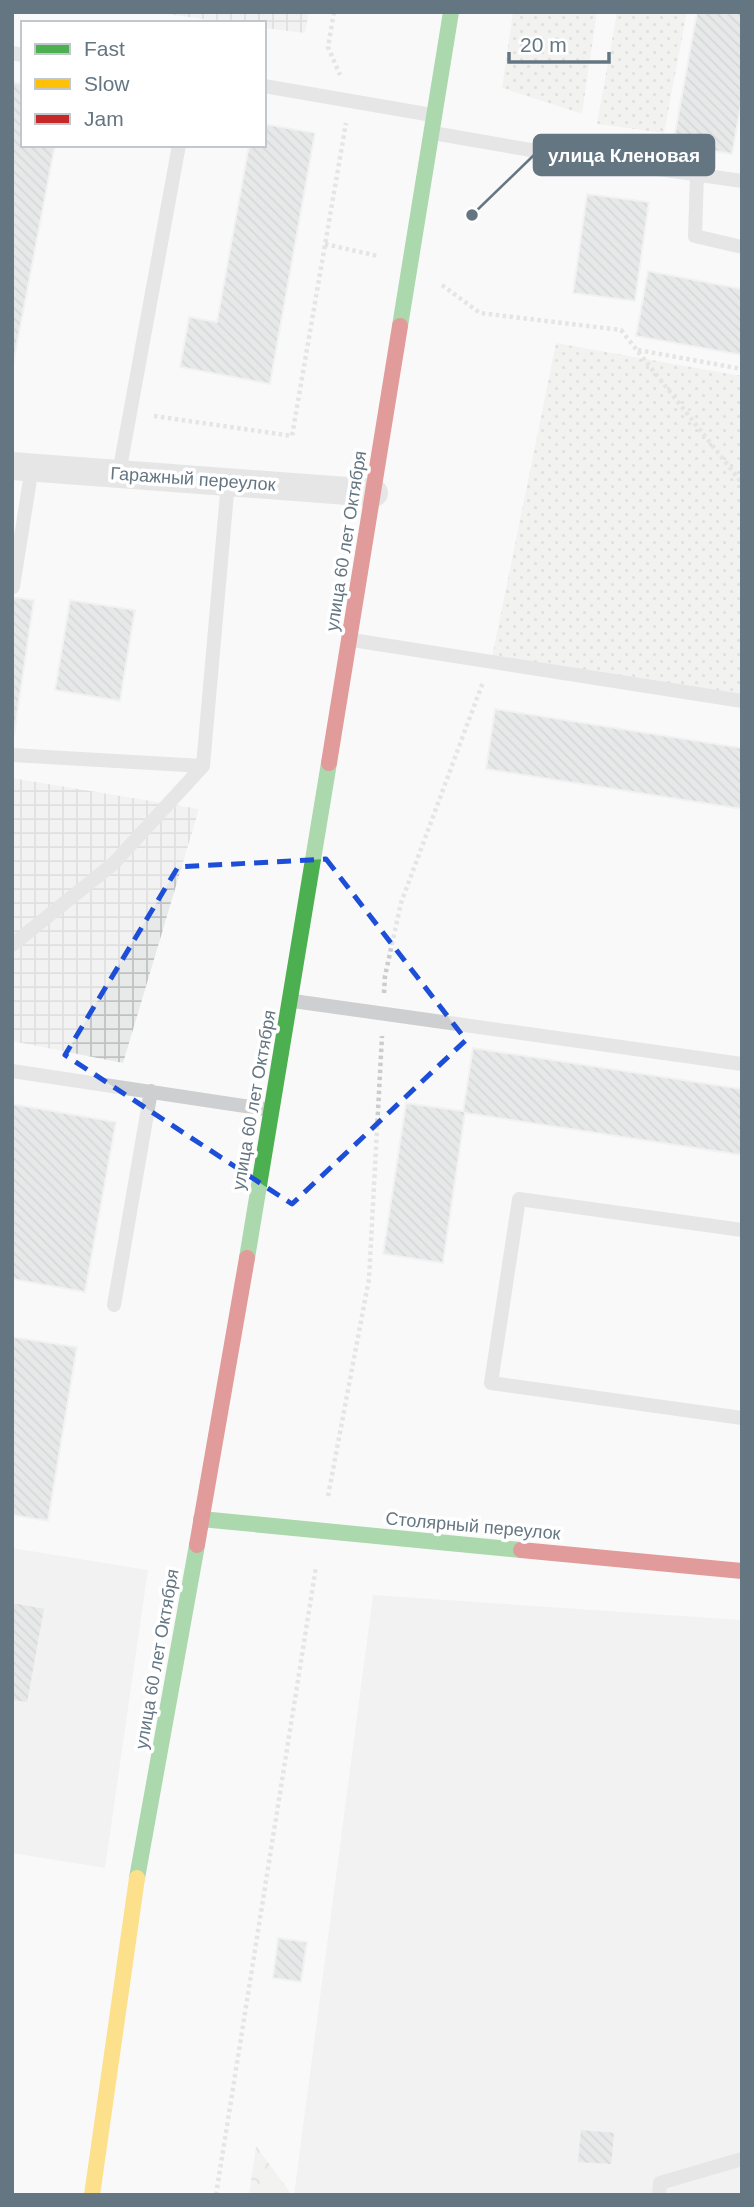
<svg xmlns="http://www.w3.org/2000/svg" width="754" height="2207" font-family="Arial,sans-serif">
<defs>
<pattern id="industrial-grid" width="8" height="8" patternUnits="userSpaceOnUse" patternTransform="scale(1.75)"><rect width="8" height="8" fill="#e8e9e9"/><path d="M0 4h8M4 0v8" fill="none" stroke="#c0c1c2"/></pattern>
<pattern id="grass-dots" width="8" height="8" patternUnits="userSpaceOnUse" patternTransform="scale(1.75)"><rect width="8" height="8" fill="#e8ebe6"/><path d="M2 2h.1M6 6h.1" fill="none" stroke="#c0c3c0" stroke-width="1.8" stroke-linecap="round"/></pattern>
<pattern id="forest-crowns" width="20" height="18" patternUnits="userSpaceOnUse" patternTransform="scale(1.75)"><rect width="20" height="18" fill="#e8ebe6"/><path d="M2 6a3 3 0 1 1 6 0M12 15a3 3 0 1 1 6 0" fill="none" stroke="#c0c3c0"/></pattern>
<pattern id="building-back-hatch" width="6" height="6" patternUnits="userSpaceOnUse" patternTransform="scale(1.75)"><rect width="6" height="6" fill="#d0d2d3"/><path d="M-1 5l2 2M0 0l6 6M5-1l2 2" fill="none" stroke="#acafb1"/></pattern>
</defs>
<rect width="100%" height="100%" fill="#f9f9f9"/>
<!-- built -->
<path fill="#e8e9e9" d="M12 1548 148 1570 105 1868 12 1853Z
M373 1595 742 1620V2195H294Z"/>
<!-- industrial -->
<path fill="url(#industrial-grid)" d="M154 12H309L305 33 264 28V23H229Z
M12 778 199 809 123 1063 12 1041Z"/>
<!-- grass -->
<path fill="url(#grass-dots)" d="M513 12H597L582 114 502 88Z
M617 12H687L664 133 597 124Z
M556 343 742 376V701L491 662Z"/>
<!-- forest -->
<path fill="url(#forest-crowns)" d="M256 2146 292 2195H249Z"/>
<!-- building -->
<path fill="url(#building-back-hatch)" stroke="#e8e8e8" stroke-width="2" d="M697 12H742V99L732 154 673 144Z
M12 82 23 84V145H55L12 370Z
M264 124 315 133 270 384 180 367 189 317 217 322 249 145H264Z
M587 194 649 202 635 301 573 293Z
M648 271 742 289V355L636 336Z
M12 597 34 600 14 735H12Z
M70 600 135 610 120 701 55 690Z
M495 709 742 748V809L486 769Z
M473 1048 742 1089V1155L465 1113 443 1263 383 1254 406 1103 463 1111Z
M12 1104 116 1122 85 1292 12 1279Z
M12 1337 77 1347 48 1521 12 1515Z
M12 1602 45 1608 28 1703 12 1701Z
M278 1938 307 1942 301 1982 273 1978Z
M580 2129 615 2132 612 2165 577 2163Z"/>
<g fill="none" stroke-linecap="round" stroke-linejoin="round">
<!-- path -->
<path stroke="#cbcccd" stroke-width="4.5" stroke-dasharray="3.5 3.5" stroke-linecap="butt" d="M334 12 328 47 340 75
M325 244 378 256
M442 285 480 313 621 330 742 483
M638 350 742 369
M154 416 292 436 346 123
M384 993 385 976 401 903 483 682
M328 1496 369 1279 382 1036
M216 2195 316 1567"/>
<!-- lane -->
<path stroke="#cecfd0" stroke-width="14" d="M12 53 23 55
M264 86 432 115
M433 133 548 153 742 181
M697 174 695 236 742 247
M119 473 179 145
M13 587 32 467
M352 640 742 701
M12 755 203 766 228 482
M12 945 113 864 203 766
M293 1001 742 1064
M12 1071 271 1110
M742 1230 519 1199 491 1383 742 1418
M114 1305 151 1091
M659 2195 660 2183 742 2159"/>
<!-- street -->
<path stroke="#cecfd0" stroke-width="28" d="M12 466 374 493"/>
<!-- fast -->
<path stroke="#4caf50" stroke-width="16" d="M400 326 451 12
M247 1258 329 763
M201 1519 521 1550
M137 1878 197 1545"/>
<!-- slow -->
<path stroke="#ffc107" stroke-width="16" d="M92 2195 137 1878"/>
<!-- jam -->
<path stroke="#c62828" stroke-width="16" d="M329 763 400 326
M197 1545 247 1258
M521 1550 742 1571"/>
</g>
<!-- marked area -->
<path d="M0 0H754V2207H0ZM326 859 466 1040 292 1204 65 1055 178 867Z" fill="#f9f9f9" fill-opacity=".55" fill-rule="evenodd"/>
<path fill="none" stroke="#1d4ed8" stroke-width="5" stroke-dasharray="14 9" stroke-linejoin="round" d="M326 859 466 1040 292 1204 65 1055 178 867Z"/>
<g text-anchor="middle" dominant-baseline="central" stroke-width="7" stroke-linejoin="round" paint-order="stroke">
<!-- street labels -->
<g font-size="18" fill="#657683" stroke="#fff">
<text transform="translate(193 479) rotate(4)">Гаражный переулок</text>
<text transform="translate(346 541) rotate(-81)">улица 60 лет Октября</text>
<text transform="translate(254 1100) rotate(-80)">улица 60 лет Октября</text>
<text transform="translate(473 1526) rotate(5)">Столярный переулок</text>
<text transform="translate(157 1659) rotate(-80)">улица 60 лет Октября</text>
</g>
</g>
<!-- callouts -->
<path fill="none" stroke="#657683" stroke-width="2.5" d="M472 215L534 155"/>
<circle fill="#657683" stroke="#fff" stroke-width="2.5" cx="472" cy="215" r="7"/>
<rect fill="#657683" stroke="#657683" stroke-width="2.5" x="534" y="135" width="180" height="40" rx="7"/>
<g font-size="19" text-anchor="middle" font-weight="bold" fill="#fff">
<text x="624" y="162">улица Кленовая</text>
</g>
<!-- border -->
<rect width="754" height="2207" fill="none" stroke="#657683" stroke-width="28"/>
<!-- legend -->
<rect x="21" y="21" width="245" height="126" fill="#ffffff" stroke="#c1c8cd" stroke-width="2"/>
<rect x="35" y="44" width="35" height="10" fill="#4caf50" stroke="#c1c8cd" stroke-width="2"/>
<text x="84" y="56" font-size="21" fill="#657683">Fast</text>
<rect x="35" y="79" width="35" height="10" fill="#ffc107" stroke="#c1c8cd" stroke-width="2"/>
<text x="84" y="91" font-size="21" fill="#657683">Slow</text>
<rect x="35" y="114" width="35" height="10" fill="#c62828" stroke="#c1c8cd" stroke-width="2"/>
<text x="84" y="126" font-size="21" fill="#657683">Jam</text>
<!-- scale -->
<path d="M509 52v10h100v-10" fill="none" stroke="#657683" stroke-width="3.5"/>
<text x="520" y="52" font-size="21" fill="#657683" stroke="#ffffff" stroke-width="5" paint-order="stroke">20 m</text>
</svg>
